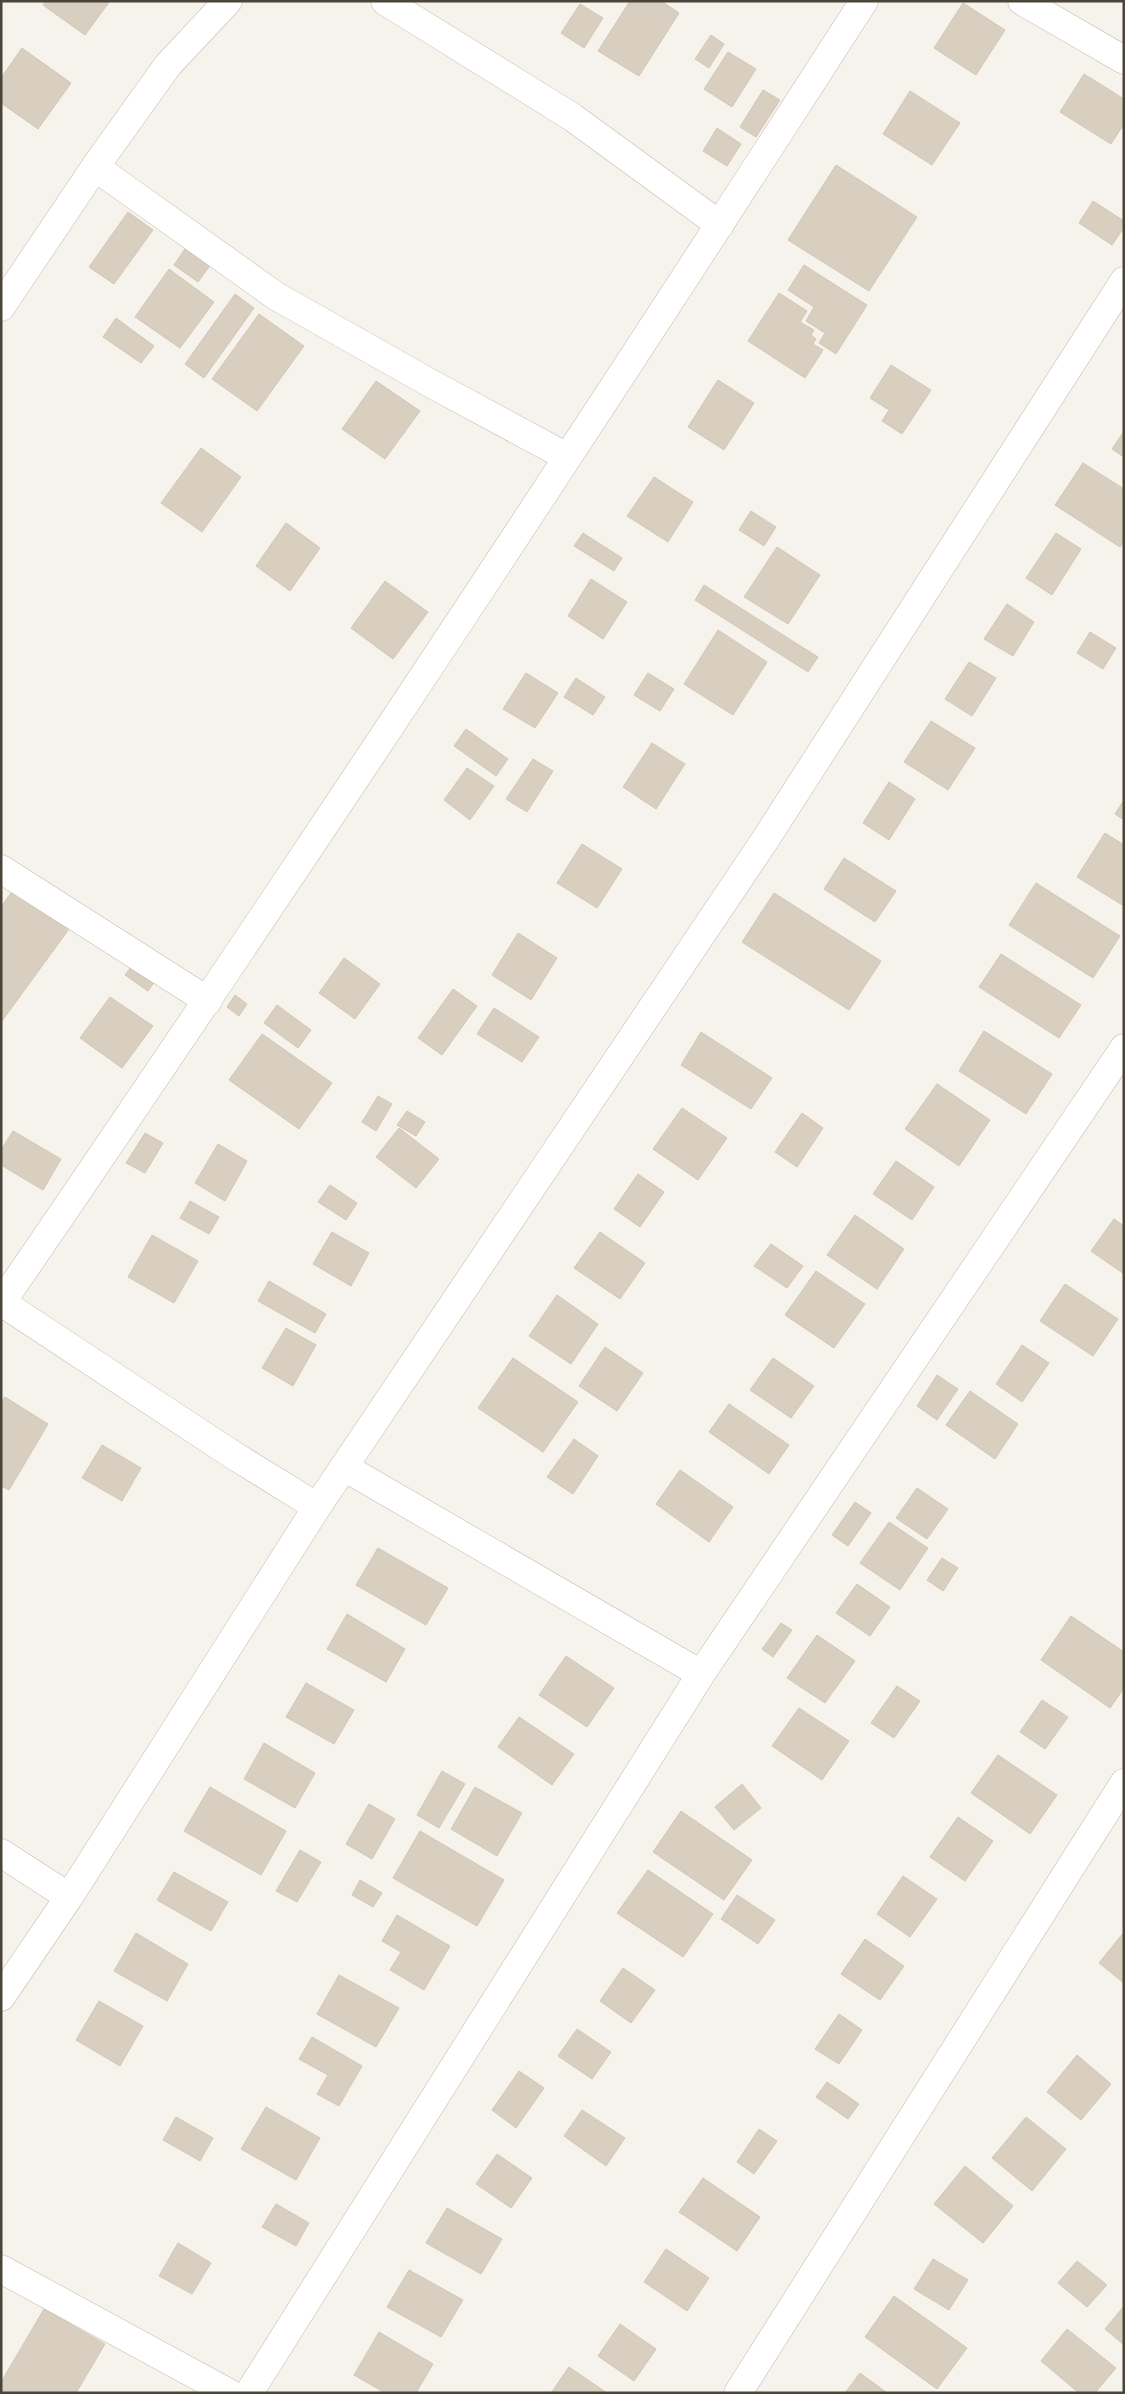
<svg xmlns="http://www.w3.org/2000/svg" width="1125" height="2394" font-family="Manrope,sans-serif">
<rect width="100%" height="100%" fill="#f6f3ec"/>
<!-- building -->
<path fill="#d8cfc1" stroke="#d3c7b4" d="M46 1H110L85 35 43 5Z
M630 1H661L679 13 639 76 598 51Z
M963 3 1005 30 976 75 934 48Z
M580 4 603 18 584 48 561 33Z
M711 35 724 44 709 68 695 59Z
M22 48 71 83 38 129 1 103V78Z
M728 52 756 69 732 107 704 89Z
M1084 74 1124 99V124L1111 144 1060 112Z
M763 90 780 100 756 137 740 127Z
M910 91 960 123 932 165 883 134Z
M717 128 741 144 727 166 703 151Z
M836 165 917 217 869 291 788 240Z
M1093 201 1124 221V227L1112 245 1079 223Z
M128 212 153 230 114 284 89 267Z
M189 243 214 260 198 282 174 265Z
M804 265 867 305 836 354 819 343 825 333 806 321 814 307 788 290Z
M169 269 214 302 180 348 135 317Z
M779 293 807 311 800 322 814 330 811 335 816 339 813 344 823 350 805 378 748 341Z
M235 294 254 308 204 378 185 364Z
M259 314 304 346 257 411 212 379Z
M116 318 154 346 141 363 103 337Z
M891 365 931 390 902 434 882 421 889 410 870 398Z
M718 380 754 403 724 450 688 427Z
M376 381 420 411 385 459 342 429Z
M1124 431V457L1112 449Z
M201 448 241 477 202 532 161 503Z
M1083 463 1124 489V542L1120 547 1055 505Z
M654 477 693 502 668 542 627 516Z
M751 511 776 527 764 546 739 530Z
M286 523 320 548 290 591 256 566Z
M583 533 622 558 614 571 574 546Z
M1056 533 1081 549 1052 595 1026 578Z
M777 547 820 575 788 624 744 597Z
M591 579 627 602 603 639 568 616Z
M385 581 428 612 393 659 351 628Z
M704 585 818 657 808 672 695 600Z
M1007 604 1034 622 1013 656 984 639Z
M718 630 767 662 733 715 684 684Z
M1090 632 1116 648 1103 669 1077 653Z
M969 662 996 678 972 716 945 699Z
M526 673 558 693 535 728 503 709Z
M648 673 674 689 660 711 634 695Z
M576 678 605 697 593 715 564 697Z
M931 721 975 748 948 790 904 762Z
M466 729 508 759 496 776 454 746Z
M652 743 685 764 656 809 623 787Z
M533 759 553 771 527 812 506 799Z
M467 768 494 786 470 820 444 800Z
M889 782 915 799 889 840 863 823Z
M1124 800V820L1115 814Z
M1105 833 1124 845V906L1077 877Z
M582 844 622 869 597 908 557 883Z
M844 858 896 891 875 922 824 889Z
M1036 883 1120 936 1093 978 1009 925Z
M13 890 69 929 2 1021 1 907Z
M774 893 881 961 849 1010 742 942Z
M518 933 557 958 531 1000 492 975Z
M1001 954 1081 1005 1059 1038 979 987Z
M344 958 380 984 355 1019 319 993Z
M137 959 159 975 148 991 125 975Z
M453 989 477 1006 442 1055 418 1038Z
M235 995 247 1004 239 1016 227 1007Z
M110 997 153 1026 122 1068 80 1038Z
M277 1005 311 1030 298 1048 264 1023Z
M494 1008 539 1037 522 1062 477 1034Z
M984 1031 1052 1074 1026 1114 959 1071Z
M701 1032 772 1078 751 1109 681 1065Z
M262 1034 332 1083 299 1129 229 1080Z
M937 1084 990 1120 959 1166 905 1129Z
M378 1096 392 1104 376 1131 362 1122Z
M682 1108 727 1138 698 1180 653 1149Z
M407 1111 425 1122 416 1136 397 1125Z
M802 1113 823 1128 797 1167 775 1152Z
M399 1128 439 1159 416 1188 376 1157Z
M13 1131 61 1159 43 1190 1 1165V1150Z
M145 1133 163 1143 145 1173 126 1163Z
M218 1144 247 1161 225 1201 195 1183Z
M896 1161 934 1187 912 1220 873 1194Z
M638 1174 664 1192 640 1227 614 1209Z
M330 1185 357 1203 346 1220 318 1202Z
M190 1201 219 1217 209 1234 180 1218Z
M855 1215 904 1249 877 1289 827 1255Z
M1114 1219 1124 1226V1274L1091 1251Z
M332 1232 369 1253 351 1286 313 1264Z
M600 1232 645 1263 620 1299 574 1268Z
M152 1235 198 1261 174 1303 128 1277Z
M771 1244 803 1266 787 1288 754 1266Z
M816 1271 865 1304 834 1348 785 1315Z
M269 1281 326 1314 315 1333 258 1301Z
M1065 1284 1118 1319 1093 1356 1040 1321Z
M557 1295 598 1324 571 1364 529 1336Z
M286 1328 316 1345 293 1386 262 1368Z
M1022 1345 1049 1363 1022 1402 996 1384Z
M605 1347 643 1373 617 1411 579 1386Z
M513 1358 578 1402 543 1452 478 1408Z
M773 1358 814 1386 791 1418 750 1390Z
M937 1375 958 1389 937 1420 917 1406Z
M970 1391 1018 1424 995 1459 946 1425Z
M5 1397 48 1424 9 1490 1 1486V1403Z
M729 1404 789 1445 769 1474 709 1432Z
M574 1439 598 1456 573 1494 547 1477Z
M102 1445 141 1468 122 1501 82 1478Z
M680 1470 733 1507 709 1542 656 1504Z
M917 1488 948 1509 927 1539 896 1518Z
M855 1502 871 1513 848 1546 832 1535Z
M889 1522 928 1548 900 1590 860 1563Z
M378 1548 448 1588 426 1625 356 1585Z
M942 1558 958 1568 943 1591 927 1580Z
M857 1584 890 1607 870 1636 836 1613Z
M347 1614 405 1649 386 1682 327 1649Z
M1071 1616 1124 1652V1688L1110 1708 1041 1660Z
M781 1623 792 1630 773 1657 762 1649Z
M817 1635 855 1661 825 1703 787 1678Z
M566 1656 614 1688 587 1727 539 1695Z
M306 1683 354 1710 334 1744 286 1717Z
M897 1686 920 1701 894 1738 871 1723Z
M1042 1700 1068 1717 1045 1749 1020 1732Z
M799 1708 849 1741 822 1780 772 1746Z
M519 1717 574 1754 552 1785 498 1747Z
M264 1743 315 1773 295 1808 244 1779Z
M998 1755 1057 1795 1030 1834 971 1793Z
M442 1771 465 1784 439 1828 417 1815Z
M742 1784 761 1808 734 1830 715 1807Z
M210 1787 286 1831 261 1875 184 1831Z
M475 1787 522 1813 497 1856 451 1829Z
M369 1804 395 1819 372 1859 346 1844Z
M681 1811 752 1860 724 1900 653 1852Z
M958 1817 993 1841 965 1881 930 1857Z
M420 1831 504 1880 477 1926 393 1878Z
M300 1850 321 1862 297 1902 276 1891Z
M648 1870 713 1914 683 1957 617 1913Z
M174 1872 228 1902 211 1931 157 1900Z
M903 1876 937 1899 910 1937 877 1914Z
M360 1880 382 1893 373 1907 352 1895Z
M737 1895 775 1920 758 1944 721 1919Z
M397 1915 450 1946 424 1990 390 1970 401 1952 382 1941Z
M1124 1932V1983L1099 1963Z
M136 1933 188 1964 167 2001 114 1971Z
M865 1939 904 1966 880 2000 841 1974Z
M623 1968 655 1990 631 2023 600 2001Z
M339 1975 399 2008 376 2047 317 2014Z
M99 2001 143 2026 120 2066 76 2040Z
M839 2014 862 2030 839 2064 815 2049Z
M577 2029 611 2052 592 2079 558 2056Z
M312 2037 362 2066 339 2106 317 2094 328 2075 299 2059Z
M1077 2055 1111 2084 1081 2120 1047 2092Z
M519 2071 544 2088 516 2128 492 2110Z
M827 2082 859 2104 848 2119 816 2097Z
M266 2107 320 2138 296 2180 241 2149Z
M582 2110 625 2138 606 2166 564 2136Z
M176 2117 213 2138 200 2161 163 2140Z
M1026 2117 1066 2149 1032 2191 992 2158Z
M759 2129 777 2141 754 2174 737 2162Z
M497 2154 532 2178 511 2208 476 2184Z
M965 2166 1013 2206 983 2243 934 2204Z
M703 2178 760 2217 737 2251 679 2212Z
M276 2204 309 2223 296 2246 262 2227Z
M447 2208 502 2239 481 2274 426 2243Z
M178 2243 211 2263 192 2294 159 2276Z
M666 2249 709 2278 687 2311 644 2282Z
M933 2259 968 2280 949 2310 914 2289Z
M1077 2261 1107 2285 1087 2307 1058 2283Z
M409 2270 463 2300 441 2337 387 2307Z
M894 2296 967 2348 937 2389 865 2337Z
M1124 2306V2345L1105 2329Z
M44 2309 105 2344 76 2393H1V2382Z
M620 2324 656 2349 634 2381 598 2356Z
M1067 2329 1116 2368 1095 2393H1079L1041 2361Z
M379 2332 433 2364 416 2393H385L354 2375Z
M569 2367 607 2393H551Z
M860 2373 886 2392 845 2393Z"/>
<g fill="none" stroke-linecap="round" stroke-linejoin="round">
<!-- minor casing -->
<g stroke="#c2bbae" stroke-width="29">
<path id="minor" d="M385 1 572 117 720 225
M1022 1 1124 60
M95 167 276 296 430 383 567 457
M1 307 95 167 168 65 228 1
M1 869 208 1001
M1 1302 230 1453 317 1507
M2 1302C296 873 582 439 864 1
M344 1467 701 1674
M1 1853 69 1897
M1 1997 69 1897 317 1507 765 840 1124 281
M1 2269 229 2393
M249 2393 701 1674 1124 1048
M738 2393 1124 1783"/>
</g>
<!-- minor -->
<use href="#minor" stroke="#fff" stroke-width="28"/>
</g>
<!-- border -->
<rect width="1125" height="2394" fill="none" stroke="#4b4439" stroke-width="5"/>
</svg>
